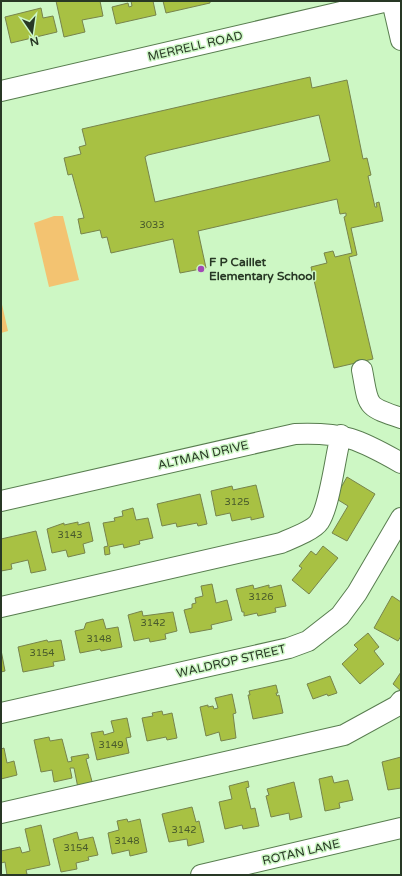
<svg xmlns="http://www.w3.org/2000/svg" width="402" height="876" font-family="'Varela Round',sans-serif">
<rect width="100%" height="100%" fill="#cdf7c4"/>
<!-- green -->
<path fill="#f3c371" d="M54 216H63L79 280 49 287 34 223Z
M1 300 8 331 1 333Z"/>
<!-- building -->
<path fill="#a8c143" stroke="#77844c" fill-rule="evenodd" d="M56 1H100L103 16 82 20 85 32 64 37Z
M131 1H153L156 15 116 24 112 7 128 3 129 7 132 6Z
M163 1H210V3L166 13Z
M41 8 43 18 53 16 57 32 11 43 5 17Z
M310 77 312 88 347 80 363 159 367 158 371 175 368 176 375 207H377L376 203 379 202 383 221 351 228 357 255 349 257 373 359 334 368 311 267 327 263 324 253 333 251 335 257 352 253 344 217 346 216V213L340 214 337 199 198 231 206 268 180 273 173 239 111 253 107 237 102 238 100 230 81 234 78 219 84 218 72 174 68 175 64 158 81 154 79 147 86 145 82 129ZM319 115 330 161 155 202 145 157 148 155Z
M347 477 375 494 347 541 332 533 348 506 335 498Z
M256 485 264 517 251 520V517L232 521 230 513 216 516 211 491 232 486 233 490Z
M200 494 207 524 198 526 197 523 177 527 176 523 162 526 157 504Z
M133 508 136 520 148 518 153 538 139 541 140 544 124 548 123 544 109 547 110 554 105 555 104 547 108 546 103 523 115 521 114 518 123 516 122 511Z
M78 522V525L89 522 93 541 83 544 85 553 68 557 66 550 52 553 47 529 64 523V525Z
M36 531 46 570 31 573 28 560 11 564 12 569 1 571V539Z
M323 546 338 558 309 594 292 580 302 568 299 566 311 551 316 555Z
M212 584 216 603 227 600 232 620 211 625 212 629 190 633 184 610 192 608V604L196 603 195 598 203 596 201 586Z
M253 585 254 589 269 585V588L281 585 286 606 275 608 276 612 258 616 257 613 244 616V612H242L236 589Z
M392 596 401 602V636L398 641 374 628Z
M142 611 143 616 173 612 177 631 165 634 166 639 150 642 149 638 134 641 128 615Z
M103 619 106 629 118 627 122 647 101 651 100 649 80 653 75 631 84 629 86 623Z
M368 633 379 647 374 651 384 664 360 684 342 664 358 649 354 645Z
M47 640 48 642 61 640 65 660 53 662 54 666 23 672 18 647Z
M1 650 5 671 1 672Z
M401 672V691L393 684Z
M330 676 337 693 328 696 327 694 313 699 307 684Z
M276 685 278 693H276L277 696 279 695 283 713 253 719 248 695H250L249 691Z
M232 694 236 713 233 714 236 738 221 741 219 732 206 736 200 707 208 705V707L213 706 214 709 218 708 215 698Z
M162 711 163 715 172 713 177 738 167 740 166 737 147 741 142 718 153 716 152 713Z
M127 718 131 737 126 738 129 753 97 760 91 733 103 731 104 735 114 732 111 721Z
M49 737 50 741 62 739 68 762 72 761 71 757 88 754 89 758 86 759 94 789 79 793 74 768H70L72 778 54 782 52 770 41 772 34 740Z
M4 748 7 763 14 761 17 775 1 779V749Z
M401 757V788L388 790 382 762Z
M332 776 334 783 348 780 353 800 339 803 340 808 325 811 319 779Z
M248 781 249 787 246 788 251 809 255 808 259 826 243 829 242 825 225 829 219 802 232 799 229 786Z
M294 782 302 817 290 820 289 813 271 817 266 796 269 795 267 789Z
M192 807 196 822 199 821 204 842 188 846 187 839 169 842 162 814Z
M127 819 128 822 140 819 147 852 130 856 129 850 112 854 108 833 119 830 117 821Z
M41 825 50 865 26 870 27 874 24 875H7L5 862 1 863V851L20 847 22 853 30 851 25 829Z
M77 832 79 840 93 837 98 855 88 857 89 860 76 863 77 869 61 872 53 839Z"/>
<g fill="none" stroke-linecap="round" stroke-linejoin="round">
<!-- minor casing -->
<g stroke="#587d4f" stroke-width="22">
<path id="minor" d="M392 1 401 40
M1 91 388 1
M362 370C369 406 364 406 401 418
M1 501 295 434C344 432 359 439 401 463
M1 607 281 543C290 539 314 530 319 522 330 506 335 457 341 435
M1 713 289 648 308 641 340 616 357 593 401 518
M1 813 344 735 397 706 401 701
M201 875 401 828"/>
</g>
<!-- minor -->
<use href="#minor" stroke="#fff" stroke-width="20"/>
</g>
<!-- markers -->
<circle fill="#a24ab6" stroke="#cdf7c4" stroke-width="1.5" cx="201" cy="269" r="4"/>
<g text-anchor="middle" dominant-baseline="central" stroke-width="3" stroke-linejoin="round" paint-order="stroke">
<!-- number labels -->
<g font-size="10" fill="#485a2c">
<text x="152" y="225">3033</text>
<text x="237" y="502">3125</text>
<text x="70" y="535">3143</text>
<text x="261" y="597">3126</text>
<text x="153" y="623">3142</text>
<text x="99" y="639">3148</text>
<text x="42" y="653">3154</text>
<text x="111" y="745">3149</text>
<text x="184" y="830">3142</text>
<text x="127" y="841">3148</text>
<text x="76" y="848">3154</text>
</g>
<!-- street labels -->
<g font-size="12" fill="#283825" stroke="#cdf7c4">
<text transform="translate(195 46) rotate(-13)">MERRELL ROAD</text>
<text transform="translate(203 455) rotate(-13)">ALTMAN DRIVE</text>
<text transform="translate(231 661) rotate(-13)">WALDROP STREET</text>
<text transform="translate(301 852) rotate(-13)">ROTAN LANE</text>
</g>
<!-- poi labels -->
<g font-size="12" font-weight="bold" fill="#283825" stroke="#cdf7c4" text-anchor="start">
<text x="209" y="262">F P Caillet<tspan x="209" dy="14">Elementary School</tspan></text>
</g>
</g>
<!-- border -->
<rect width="402" height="876" fill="none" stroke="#283825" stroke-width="4"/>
<!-- north arrow -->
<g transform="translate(32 32) rotate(167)" stroke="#cdf7c4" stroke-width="3" paint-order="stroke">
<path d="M0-3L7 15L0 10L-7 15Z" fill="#283825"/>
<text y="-6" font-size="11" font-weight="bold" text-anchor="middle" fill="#283825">N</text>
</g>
</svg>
